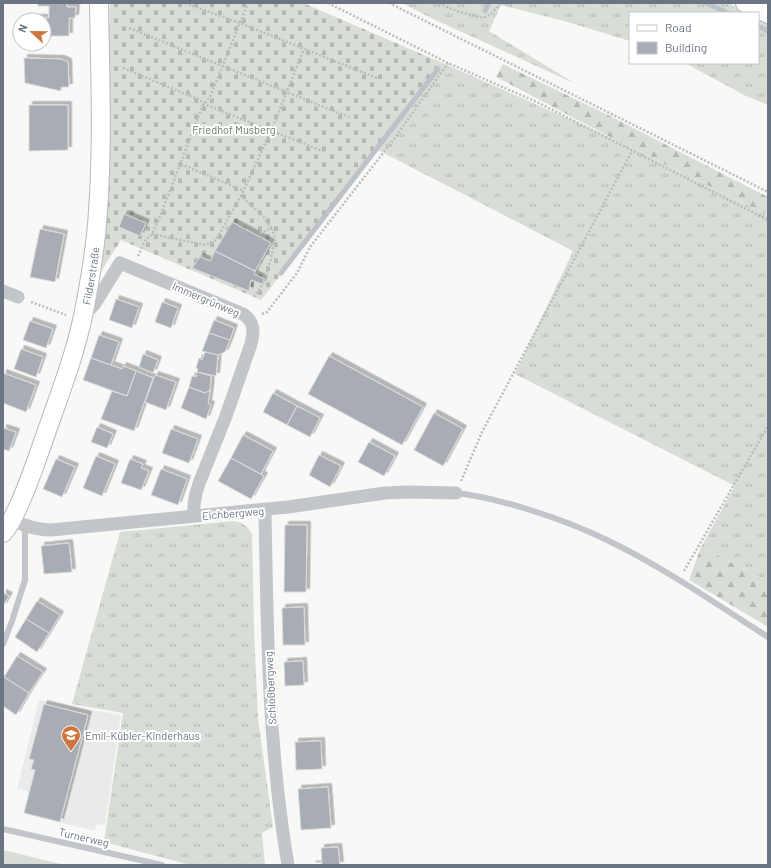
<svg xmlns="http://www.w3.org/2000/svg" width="771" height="868" font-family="Barlow,sans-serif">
<defs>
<pattern id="grass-tufts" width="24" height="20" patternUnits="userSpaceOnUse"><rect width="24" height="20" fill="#d8ddd6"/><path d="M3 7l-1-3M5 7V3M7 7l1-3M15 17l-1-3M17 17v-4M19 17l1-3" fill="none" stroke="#b3b8b3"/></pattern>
<pattern id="forest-firs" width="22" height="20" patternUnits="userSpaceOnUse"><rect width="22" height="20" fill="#d8ddd6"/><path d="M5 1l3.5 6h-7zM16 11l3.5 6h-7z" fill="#b3b8b3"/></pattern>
<pattern id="cemetery-stones" width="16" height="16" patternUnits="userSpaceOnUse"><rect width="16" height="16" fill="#d8ddd6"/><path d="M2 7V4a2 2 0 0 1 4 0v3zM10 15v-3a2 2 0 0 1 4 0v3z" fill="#b3b8b3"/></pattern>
<filter id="shadow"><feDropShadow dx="3.5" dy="-3.5" stdDeviation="0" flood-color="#0004"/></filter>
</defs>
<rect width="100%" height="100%" fill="#f8f8f6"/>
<!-- built -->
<path fill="#e9eaea" d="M39 700 121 715 105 825 97 824 94 831 24 813 29 792 17 789Z"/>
<!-- grass -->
<path fill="url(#grass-tufts)" d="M402 3H453L456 4V3H728L749 13H630V41L564 21 501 5 489 31 576 84 429 17Z
M758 17 768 22V105L746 96 685 63H758Z
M445 64 614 139 768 215V581L701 547 735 486 515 374 573 251 378 150Z
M234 521C243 523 247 525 252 534L254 631 258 718 273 827 262 833 265 865H190L104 842 123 713 72 704 120 532Z"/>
<!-- forest -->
<path fill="url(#forest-firs)" d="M503 64 612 117 768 197V215L614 139 496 77Z
M701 547 768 581V627L689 580Z"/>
<!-- cemetery -->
<path fill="url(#cemetery-stones)" d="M110 3H303L445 64 261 300 121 240 102 270Z"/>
<!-- garden -->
<path fill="#d8ddd6" d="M3 850 65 865H3Z"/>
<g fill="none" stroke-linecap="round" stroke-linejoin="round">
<!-- stream -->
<path stroke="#bbc2c8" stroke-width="5" d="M706 3 728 13
M485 11 489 3
M758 26 768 31
M281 273 438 69"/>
</g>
<!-- building -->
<path fill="#a8adb5" stroke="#dadad9" filter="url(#shadow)" d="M38 3H67V7H76L75 18H69V36H44V20H29V18H49V6H38Z
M24 58 61 59 68 62 69 87H61V91L25 83Z
M29 105H68V150L29 151Z
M124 214 146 223 140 236 119 227Z
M232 222 271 243 255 271 215 251Z
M40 229 64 234 55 282 30 277Z
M215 251 255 271 254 274 264 279 262 284 251 280 249 291 192 268 200 257 210 261Z
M116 299 139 307 132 328 109 320Z
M162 302 178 308 171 328 155 322Z
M214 320 234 328 230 340 209 333Z
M30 321 53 329 46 348 23 340Z
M209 333 230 340 225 352 218 355 202 351Z
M99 335 119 342 111 365 91 358Z
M21 349 43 357 36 377 14 369Z
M205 352 218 355 216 376 197 372 198 369 196 368 199 358 202 360Z
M143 354 158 360 153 373 139 367Z
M329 356 423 407 402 445 308 394Z
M91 358 122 369 123 366 136 371 127 396 83 380Z
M136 371 153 378 134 431 101 419 112 391 127 396Z
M197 372 211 376 210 390 205 393 189 387 192 376 196 377Z
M3 373 36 385 26 412 3 403Z
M155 375 176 382 166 410 145 402Z
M189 387 205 393 210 390 208 404 211 405 206 419 181 408Z
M273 393 297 406 287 425 263 412Z
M297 406 320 418 310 437 287 425Z
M434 413 463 429 443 466 414 450Z
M97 427 113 434 107 448 91 442Z
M3 428 16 432 9 451 3 449Z
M171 429 198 439 189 463 162 453Z
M243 435 273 451 261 474 231 458Z
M369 442 395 456 384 476 358 462Z
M319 455 341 466 330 487 309 475Z
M96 456 115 464 102 496 83 488Z
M231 458 264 476 251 499 218 481Z
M56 459 75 467 62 497 43 489Z
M130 459 143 464 141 468 149 471 141 490 121 483Z
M161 469 187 479 178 505 151 495Z
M285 525H307L306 592H284Z
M69 543 72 572 44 574 41 546Z
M3 593 9 596 3 606Z
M37 601 60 615 49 633 26 619Z
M304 607 305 645H283L282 608Z
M26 619 49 633 37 652 15 637Z
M17 656 43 672 29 693 4 677Z
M303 661 304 685 285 686 284 662Z
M4 677 29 693 16 715 3 706V679Z
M44 704 88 715 60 822 24 813 35 770 31 769 34 760 29 759Z
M321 741 322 769 296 770 295 742Z
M328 787 331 828 301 830 298 789Z
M338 847 340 865H312L322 864 321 848Z"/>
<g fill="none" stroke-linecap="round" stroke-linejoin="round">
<!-- secondary casing -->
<g stroke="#b5b8bd" stroke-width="20">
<g id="secondary">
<path d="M745 3 768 14"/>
<path id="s1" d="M3 533C10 525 14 516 18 507 28 486 35 464 43 442 57 401 74 359 83 316 90 281 96 246 98 211 103 142 100 72 99 3"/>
</g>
</g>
<!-- path -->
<path stroke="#babcbf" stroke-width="2.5" stroke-dasharray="2 2" stroke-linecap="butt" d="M185 3 240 23 377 78
M328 3 448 63 539 103 768 220
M389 3 768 192
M439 3 459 12 484 18 492 13 501 3
M129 28 351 118
M123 68 200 100 204 104 325 152
M181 164 244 191
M152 234 205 245 212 242 216 240 241 196
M261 238V233L271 228 263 216 241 196 271 131 304 49
M138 256 145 241 152 234 159 219 203 105 210 97 248 3
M254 297 264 282 271 259 275 238 273 232 271 228
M31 302 66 315
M262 314 267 312 297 273 310 247 394 139 448 63
M461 481 482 432 632 151
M684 571 768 426"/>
<!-- lane -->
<path stroke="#c2c5c9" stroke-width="6" d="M456 493C482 496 505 502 530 510 556 518 582 528 607 540 663 567 715 603 768 637
M3 644 12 621 25 580V526
M3 829 162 865"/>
<!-- street -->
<path stroke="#c2c5c9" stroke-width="13" d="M3 291 18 297
M82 317 94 305 120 263 243 314C255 322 254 331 251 344L226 416 200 481 196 493 194 504V516
M265 510C267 628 268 748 288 865
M12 520C25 526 37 530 51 530L288 507 385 493 408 492 456 493"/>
<!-- secondary -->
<use href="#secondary" stroke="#fff" stroke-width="18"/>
</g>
<!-- icons -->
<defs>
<g id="school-pin" transform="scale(1)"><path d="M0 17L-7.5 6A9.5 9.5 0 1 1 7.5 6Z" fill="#ce7540" stroke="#fff"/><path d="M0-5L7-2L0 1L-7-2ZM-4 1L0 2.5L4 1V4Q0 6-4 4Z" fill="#fff"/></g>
</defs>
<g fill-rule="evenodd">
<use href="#school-pin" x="71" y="735"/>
</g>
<g text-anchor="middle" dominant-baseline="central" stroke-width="4" stroke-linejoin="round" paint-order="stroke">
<!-- park labels -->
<g font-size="11" fill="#6a7b69" stroke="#fff">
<text x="234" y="129">Friedhof Musberg</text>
</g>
<!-- street labels -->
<g font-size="11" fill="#6b7584" stroke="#fff">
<text stroke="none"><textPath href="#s1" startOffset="273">Filderstraße</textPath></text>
<text transform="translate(206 299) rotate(23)">Immergrünweg</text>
<text transform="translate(233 513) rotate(-5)">Eichbergweg</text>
<text transform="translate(270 688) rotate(-93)">Schloßbergweg</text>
<text transform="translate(84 837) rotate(13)">Turnerweg</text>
</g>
<!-- poi labels -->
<g font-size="11" fill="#6b7584" stroke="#fff" text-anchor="start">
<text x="85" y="735">Emil-Kübler-Kinderhaus</text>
</g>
</g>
<!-- border -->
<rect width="771" height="868" fill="none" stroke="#6b7584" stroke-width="8"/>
<!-- legend -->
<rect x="629" y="12" width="130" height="52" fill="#ffffff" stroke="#c4c8ce"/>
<rect x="637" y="25" width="20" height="6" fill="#ffffff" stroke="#c4c8ce"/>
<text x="665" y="32" font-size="12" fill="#6b7584">Road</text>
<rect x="637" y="42" width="20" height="12" fill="#a8adb5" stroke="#c4c8ce"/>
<text x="665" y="52" font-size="12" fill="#6b7584">Building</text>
<!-- north arrow -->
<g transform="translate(32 32) rotate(292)"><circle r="19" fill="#ffffff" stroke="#c4c8ce"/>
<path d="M0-3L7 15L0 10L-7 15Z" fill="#ce7540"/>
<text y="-6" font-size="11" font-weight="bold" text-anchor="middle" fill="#6b7584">N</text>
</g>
</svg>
